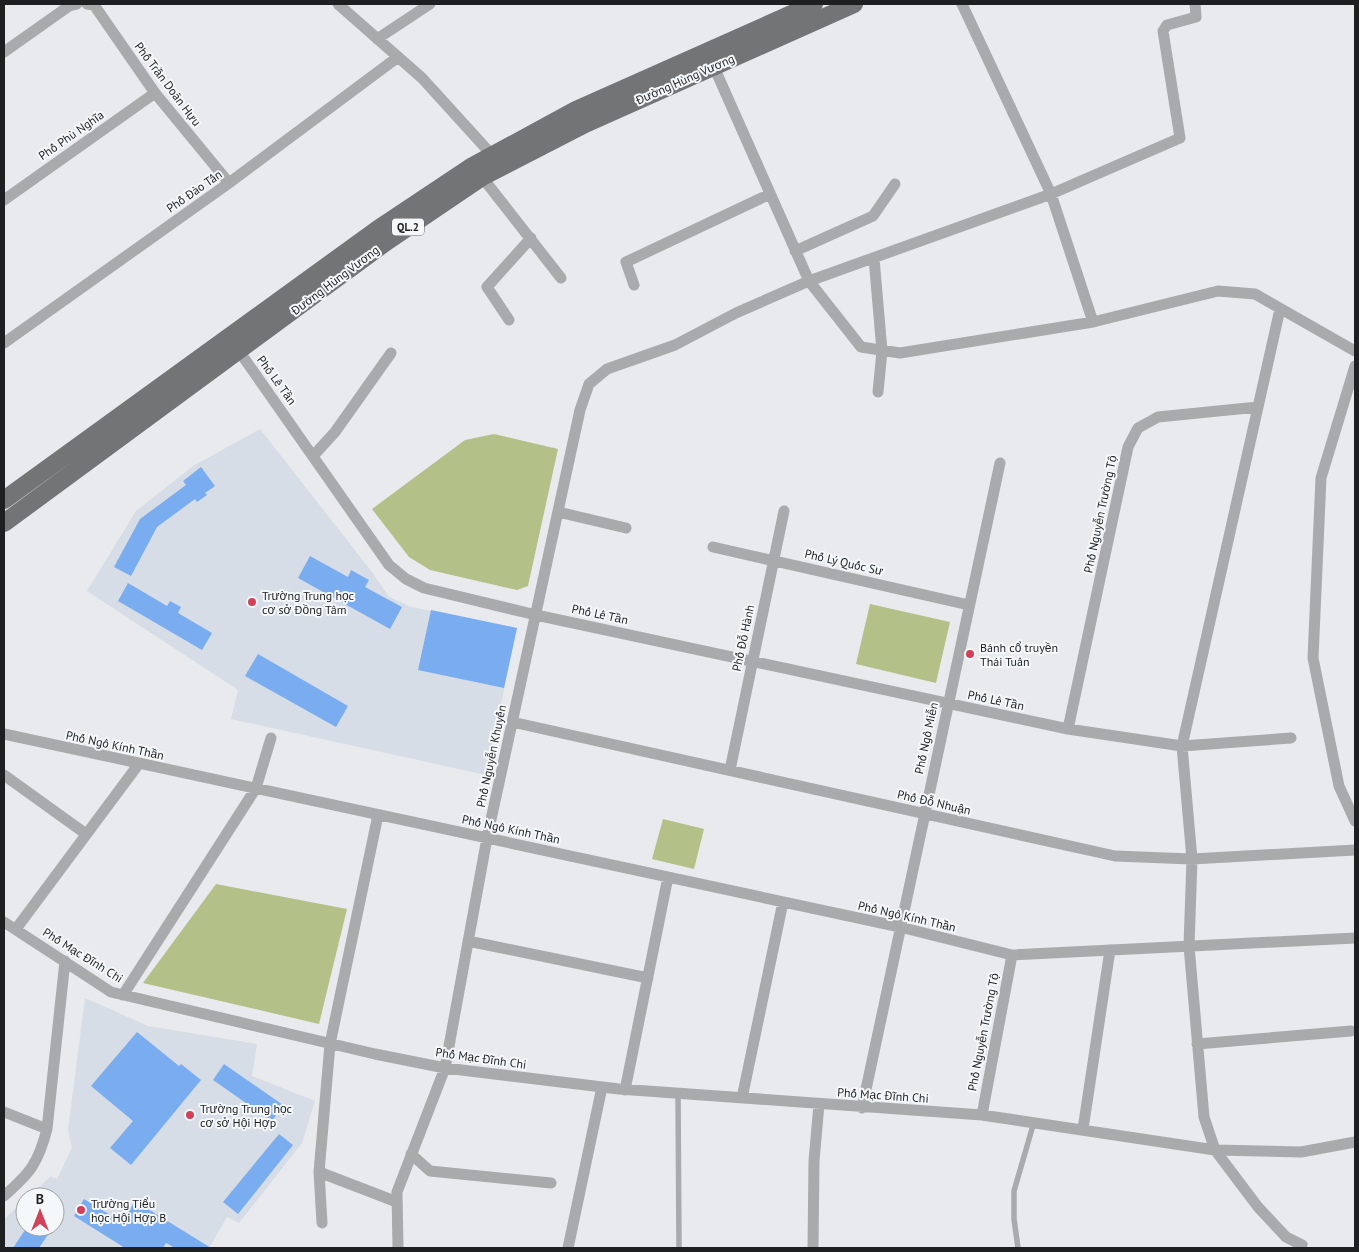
<svg xmlns="http://www.w3.org/2000/svg" width="1359" height="1252" font-family="'PT Sans',sans-serif">
<rect width="100%" height="100%" fill="#e8eaed"/>
<!-- built -->
<path fill="#d6dde6" d="M260 429 372 572 389 597 411 607 517 628 486 775 231 719 238 690 87 591 136 511 193 466Z
M85 998 148 1026 257 1044 252 1076 315 1101 302 1143 239 1223 227 1217 209 1248H4V1219L25 1200V1227H55V1197H28L51 1176 57 1179 72 1148 68 1130Z"/>
<!-- green -->
<path fill="#b3c189" d="M494 434 558 449 528 586 517 590 430 570 409 557 372 509 465 440Z
M870 604 950 622 936 683 856 664Z
M663 819 704 829 694 869 652 859Z
M216 884 347 909 319 1024 143 983Z"/>
<!-- building -->
<path fill="#7aacf0" d="M201 467 215 486 205 493 207 495 197 502 195 499 157 527 131 576 114 567 140 519 186 485 183 481Z
M310 556 348 577 351 570 369 580 365 587 402 607 390 629 298 578Z
M128 583 167 606 170 601 181 607 178 613 212 633 202 650 118 601Z
M431 610 517 628 504 688 418 670Z
M258 654 348 706 336 727 245 676Z
M137 1032 179 1066 181 1064 201 1080 131 1165 110 1148 133 1121 91 1086Z
M224 1064 283 1105 272 1121 213 1080Z
M279 1134 293 1145 238 1214 223 1202Z
M84 1199 122 1222 135 1201 211 1248H175L166 1243 163 1248H125L74 1216Z
M27 1227H53L39 1248H13Z"/>
<g fill="none" stroke-linecap="round" stroke-linejoin="round">
<!-- lane -->
<path stroke="#a9aaab" stroke-width="5.5" d="M678 1093 679 1248
M1018 1248 1014 1219V1191L1034 1122"/>
<!-- street -->
<path stroke="#a9aaab" stroke-width="11" d="M87 4 94 5 155 93 229 183
M338 4 422 78 492 155
M962 4 1051 194 1093 322
M377 39 430 4
M4 52 69 6 77 4
M714 67 809 281 861 347 900 353 1093 322 1218 291 1255 294 1355 351
M482 177 561 278
M4 200 155 93
M795 251 873 216 895 184
M874 258 882 351 878 392
M634 285 626 262 770 194
M1280 309 1182 746 1192 859 1189 946 1204 1117 1215 1150 1258 1207 1286 1237 1302 1245 1301 1248
M509 320 487 287 531 238
M4 343 229 183 398 57
M239 351 389 565 406 579 424 588 536 615 1068 729 1182 746 1291 738
M1355 366 1321 478 1313 658 1339 786 1355 821
M314 455 335 432 391 353
M558 512 626 528
M713 547 969 605
M512 722 1115 856 1192 859 1355 850
M1068 729 1128 447 1138 428 1158 417 1258 407
M4 734 900 927 1012 955 1355 938
M730 770 784 511
M4 775 86 834
M4 922 111 992 375 1054 445 1068 619 1089 982 1115 1215 1150 1301 1152 1355 1142
M16 929 138 765
M468 941 648 978
M123 995 256 788 271 738
M1197 1044 1351 1031
M625 1090 668 877
M742 1098 783 902
M862 1108 1000 463
M4 1112 47 1129
M982 1115 1012 955
M1083 1129 1110 950
M411 1154 430 1171 551 1183
M319 1172 397 1202
M4 1196C30 1173 38 1164 47 1129L65 961
M322 1223 319 1172 330 1044 378 815
M398 1248 397 1192 445 1068 487 838 580 410 589 384 607 369 675 345 736 313 809 281 1051 194 1180 138 1163 31 1167 25 1196 17 1195 4
M568 1248 602 1087
M813 1248 814 1161 819 1104"/>
<!-- primary -->
<path stroke="#737476" stroke-width="18" d="M4 500 378 229 471 167 576 110 814 4
M4 523 386 242 482 177 585 124 854 4"/>
</g>
<!-- markers -->
<g fill="#d14157" stroke="#f5f8fa" stroke-width="2">
<circle cx="252" cy="602" r="5"/>
<circle cx="970" cy="654" r="5"/>
<circle cx="190" cy="1115" r="5"/>
<circle cx="81" cy="1210" r="5"/>
</g>
<g text-anchor="middle" dominant-baseline="central" stroke-width="4" stroke-linejoin="round" paint-order="stroke">
<!-- shield labels -->
<rect fill="#f5f8fa" stroke="#5e6061" stroke-width="1" x="392" y="218.5" width="32" height="17" rx="4"/>
<g font-size="11" font-weight="bold" fill="#1e1f20">
<text x="408" y="227">QL.2</text>
</g>
<!-- street labels -->
<g font-size="12" fill="#1e1f20" stroke="#f5f8fa">
<text transform="translate(685 79) rotate(-24)">Đường Hùng Vương</text>
<text transform="translate(168 84) rotate(53)">Phố Trần Doãn Hựu</text>
<text transform="translate(71 135) rotate(-35)">Phố Phù Nghĩa</text>
<text transform="translate(194 191) rotate(-35)">Phố Đào Tấn</text>
<text transform="translate(335 280) rotate(-37)">Đường Hùng Vương</text>
<text transform="translate(277 380) rotate(54)">Phố Lê Tần</text>
<text transform="translate(1100 514) rotate(-78)">Phố Nguyễn Trường Tộ</text>
<text transform="translate(844 562) rotate(13)">Phố Lý Quốc Sư</text>
<text transform="translate(600 614) rotate(12)">Phố Lê Tần</text>
<text transform="translate(743 638) rotate(-78)">Phố Đỗ Hành</text>
<text transform="translate(996 700) rotate(12)">Phố Lê Tần</text>
<text transform="translate(926 738) rotate(-78)">Phố Ngô Miễn</text>
<text transform="translate(115 745) rotate(12)">Phố Ngô Kính Thần</text>
<text transform="translate(491 756) rotate(-78)">Phố Nguyễn Khuyến</text>
<text transform="translate(934 802) rotate(13)">Phố Đỗ Nhuận</text>
<text transform="translate(511 829) rotate(12)">Phố Ngô Kính Thần</text>
<text transform="translate(907 916) rotate(13)">Phố Ngô Kính Thần</text>
<text transform="translate(83 955) rotate(32)">Phố Mạc Đĩnh Chi</text>
<text transform="translate(983 1032) rotate(-79)">Phố Nguyễn Trường Tộ</text>
<text transform="translate(481 1058) rotate(8)">Phố Mạc Đĩnh Chi</text>
<text transform="translate(883 1095) rotate(4)">Phố Mạc Đĩnh Chi</text>
</g>
<!-- poi labels -->
<g font-size="12" fill="#1e1f20" stroke="#f5f8fa" text-anchor="start">
<text x="262" y="595">Trường Trung học<tspan x="262" dy="14">cơ sở Đồng Tâm</tspan></text>
<text x="980" y="647">Bánh cổ truyền<tspan x="980" dy="14">Thái Tuân</tspan></text>
<text x="200" y="1108">Trường Trung học<tspan x="200" dy="14">cơ sở Hội Hợp</tspan></text>
<text x="91" y="1203">Trường Tiểu<tspan x="91" dy="14">học Hội Hợp B</tspan></text>
</g>
</g>
<!-- border -->
<rect width="1359" height="1252" fill="none" stroke="#1e1f20" stroke-width="10"/>
<!-- north arrow -->
<g transform="translate(40 1212)"><circle r="24" fill="#f5f8fa" stroke="#9fa1a3"/>
<path d="M0-4L9 19L0 12L-9 19Z" fill="#d14157"/>
<text y="-8" font-size="14" font-weight="bold" text-anchor="middle" fill="#1e1f20">B</text>
</g>
</svg>
